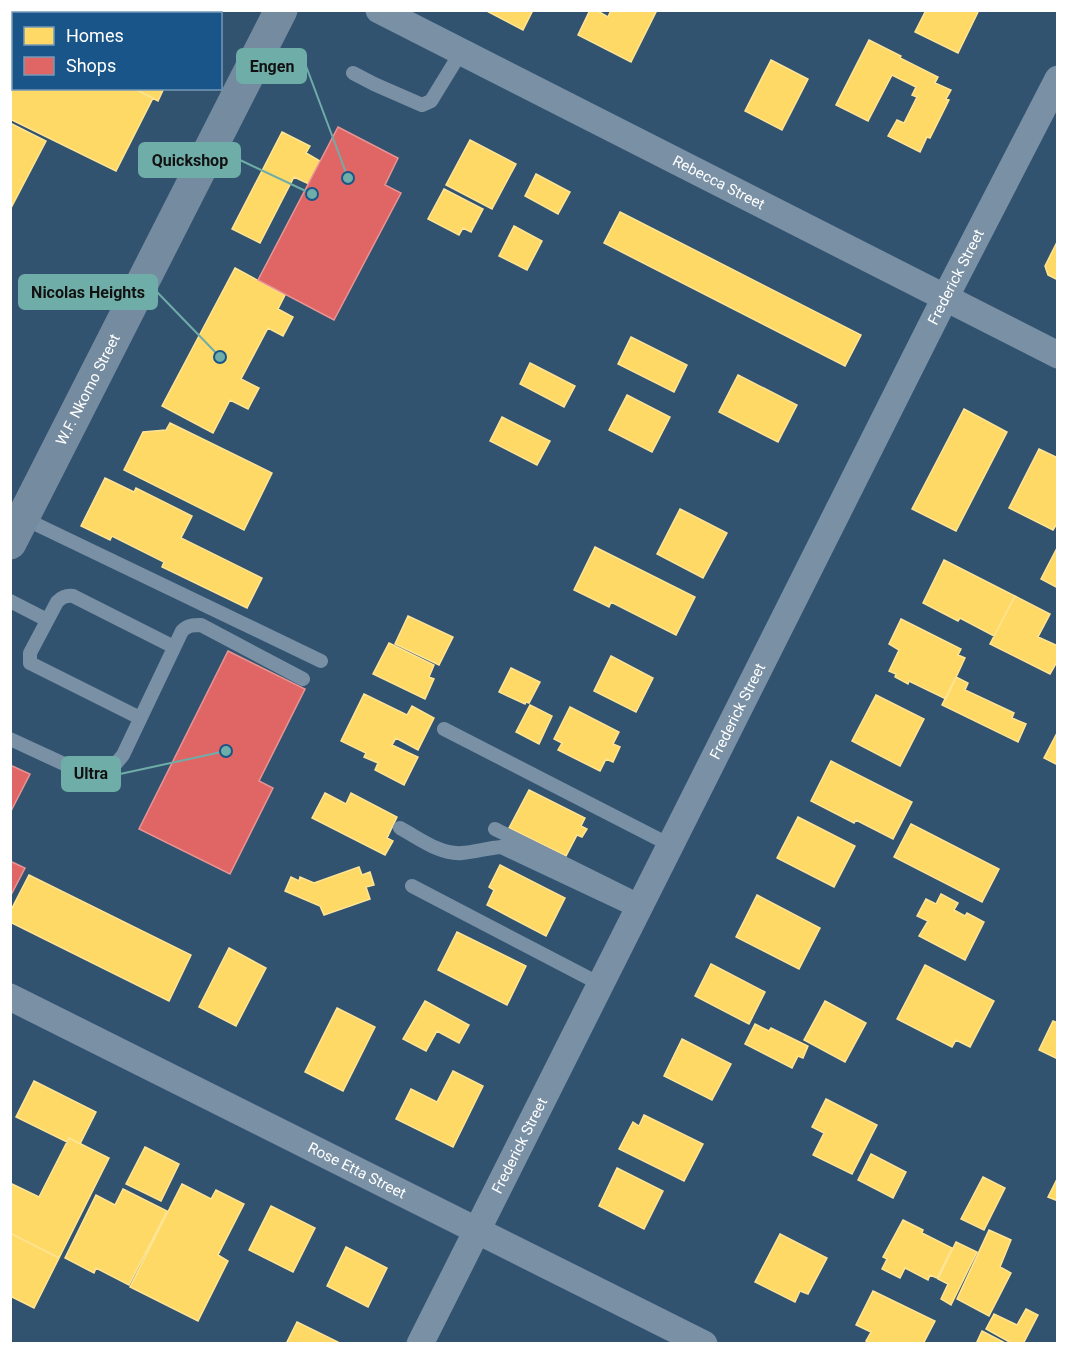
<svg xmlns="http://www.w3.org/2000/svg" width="1068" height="1354" font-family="Roboto,sans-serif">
<rect width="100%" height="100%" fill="#32536f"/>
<!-- homes -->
<path fill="#ffd966" stroke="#ffe494" stroke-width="1.5" d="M21 10H88L87 14H19Z
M88 10H203L201 14H87Z
M485 10H533L523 30Z
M590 10H596L608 17 611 10H657L631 62 578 35Z
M922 10H979L958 53 915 32 925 12Z
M10 28 14 29V88H133L153 98 116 171 10 119Z
M869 40 901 56 900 58 938 77 935 83 951 90 946 99 949 100 930 138 927 137 920 152 888 136 897 120 904 123 917 97 912 95 916 87 892 75 868 121 836 105Z
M771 60 808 79 782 130 745 111Z
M133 88H164L158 101Z
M10 123 46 141 10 210Z
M282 132 310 146 306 153 320 161 309 184 294 177 260 243 232 229Z
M470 140 516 164 492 209 446 185Z
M536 174 570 192 558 214 525 196Z
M444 189 483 209 471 232 463 228 459 235 428 219Z
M620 212 861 335 845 366 604 243Z
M514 226 542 241 527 270 499 256Z
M1058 240V280L1048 275 1045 266Z
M235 268 285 295 278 309 293 317 283 336 268 328 241 379 259 388 248 409 230 400 213 433 162 406Z
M631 337 687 365 674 392 618 364Z
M530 363 575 386 564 407 520 384Z
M738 375 797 405 778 442 719 412Z
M627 395 670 417 652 452 609 430Z
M964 409 1007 432 956 531 912 509Z
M502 417 550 441 537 465 490 441Z
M170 423 272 473 244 530 124 470 143 432 166 430Z
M1039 449 1058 458V522L1053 530 1009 508Z
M105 478 134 492 136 488 192 516 181 538 262 578 247 608 162 567 164 562 112 536 110 540 81 526Z
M680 509 727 533 703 578 657 554Z
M1058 546V588L1041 579Z
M595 547 695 597 676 635 611 602 609 607 574 590Z
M944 560 1015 596 994 636 960 618 958 621 923 603Z
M1015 596 1050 614 1038 637 1058 646V660L1050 674 990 644Z
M408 616 453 637 439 665 395 644Z
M901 619 961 649 958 655 965 658 946 699 909 681 908 684 895 677 896 674 889 671 899 650 889 644Z
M389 643 434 665 429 677 434 679 425 699 373 674Z
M611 656 653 678 636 712 594 691Z
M511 668 540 682 529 703 526 702 525 704 499 692Z
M956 677 968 683 965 690 1014 713 1012 718 1026 724 1018 742 942 705Z
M364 694 407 715 412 706 434 718 418 750 396 738 392 745 418 757 404 785 375 770 378 763 364 757 366 753 341 741Z
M876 695 924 719 900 766 852 741Z
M530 705 552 716 539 744 516 732Z
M570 707 619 732 613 744 620 747 613 762 606 759 600 771 558 750 562 743 554 739Z
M1058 731V765L1044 758Z
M831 761 912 802 893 839 856 820 854 823 811 801Z
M529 790 585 818 581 826 587 829 582 837 577 835 566 856 509 828Z
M325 793 346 804 351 793 397 817 387 838 393 841 385 855 312 818Z
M798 817 855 846 834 887 777 858Z
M911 824 999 869 982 902 894 857Z
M500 865 565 898 546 936 487 905 494 890 489 887Z
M359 867 362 875 370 872 374 885 366 887 370 899 324 915 320 906 285 891 291 877 299 881 300 877 314 883Z
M29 875 191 955 169 1001 10 922V912Z
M941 894 958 903 954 910 965 916 967 913 984 922 965 960 919 936 928 921 917 916 926 899 936 904Z
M757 895 820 928 799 969 736 937Z
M457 932 526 966 507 1005 438 970Z
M229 948 266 968 236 1026 199 1007Z
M711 964 765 992 749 1024 695 996Z
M925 965 994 1001 970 1047 956 1040 952 1047 897 1019Z
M425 1001 469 1025 459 1043 437 1031 426 1051 403 1039Z
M825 1001 866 1023 845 1062 804 1040Z
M337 1008 375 1027 343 1091 305 1072Z
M1053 1021 1058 1023V1059L1039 1050Z
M755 1024 769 1031 771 1028 808 1046 803 1058 798 1056 792 1068 745 1044Z
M682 1039 731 1064 712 1100 664 1076Z
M453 1071 483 1086 453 1147 396 1119 411 1089 437 1102Z
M34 1081 96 1112 80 1144 69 1138 67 1142 16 1117Z
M826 1099 877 1125 852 1174 813 1155 824 1133 812 1127Z
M644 1115 703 1144 684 1181 619 1149 633 1122 639 1126Z
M69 1138 109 1158 59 1258 10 1233V1183L39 1197Z
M145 1147 179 1164 161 1201 126 1184Z
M871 1154 906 1172 893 1198 858 1180Z
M617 1168 663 1191 644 1229 599 1206Z
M983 1177 1005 1188 984 1230 961 1219Z
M1058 1177V1201L1048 1197Z
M182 1184 211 1199 216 1190 244 1204 218 1255 228 1261 198 1321 130 1287Z
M123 1189 167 1211 129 1285 96 1268 94 1273 65 1258 96 1195 115 1205Z
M271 1206 315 1228 293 1272 249 1250Z
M903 1220 923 1230 922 1233 952 1248 937 1278 930 1275 928 1280 905 1268 900 1278 882 1269 887 1259 883 1257Z
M989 1230 1011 1240 1000 1267 1011 1273 989 1316 957 1299Z
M10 1233 59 1258 34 1308 10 1296Z
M780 1234 827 1258 808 1294 800 1291 795 1302 755 1282Z
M956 1242 977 1252 951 1305 941 1299 948 1284 938 1279Z
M346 1247 387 1268 368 1307 327 1286Z
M873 1291 935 1321 923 1344H870L866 1341 871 1332 856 1325Z
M1026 1309 1038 1315 1023 1344H1013L986 1329 994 1314 1017 1325Z
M297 1322 338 1342 337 1344H286Z
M982 1331 1007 1344H976Z"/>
<!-- shops -->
<path fill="#e06666" stroke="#e99494" stroke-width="1.5" d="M338 127 398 158 385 185 401 193 334 320 258 280Z
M228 651 305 689 259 781 273 788 230 874 139 829Z
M10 765 30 774 10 813Z
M10 861 25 868 10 897Z"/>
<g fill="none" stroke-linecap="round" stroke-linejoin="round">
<!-- service -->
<path stroke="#7990a5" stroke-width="14" d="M353 73 374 84 422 105 431 101 461 52
M23 518 321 661
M10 601 47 620
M140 718 30 663V653L57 602C62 597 66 595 73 596L174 647
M444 729 670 845
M10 739 88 775C105 779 113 767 123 755L182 631C188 625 193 625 201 625L303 679
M400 828C419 838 440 855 462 853 475 852 488 848 501 847L637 911
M495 829 642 902
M412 886 600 984"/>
<!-- minor -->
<g stroke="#7990a5" stroke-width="27">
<path id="s1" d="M379 10 1058 355"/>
<path id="s2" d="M10 997 704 1344"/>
<path id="s3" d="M420 1344 945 298 1058 79"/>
</g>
<!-- secondary -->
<path stroke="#758ca0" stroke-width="33" id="s4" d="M10 543 281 10"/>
</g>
<g text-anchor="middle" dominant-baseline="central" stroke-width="6" stroke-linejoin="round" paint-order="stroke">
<!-- street labels -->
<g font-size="15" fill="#fff" stroke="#195588">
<text stroke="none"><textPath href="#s1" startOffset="381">Rebecca Street</textPath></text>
<text stroke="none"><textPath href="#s3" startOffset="1194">Frederick Street</textPath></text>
<text stroke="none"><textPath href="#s4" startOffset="172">W.F. Nkomo Street</textPath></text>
<text stroke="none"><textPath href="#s3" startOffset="708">Frederick Street</textPath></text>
<text stroke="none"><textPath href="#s3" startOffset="222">Frederick Street</textPath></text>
<text stroke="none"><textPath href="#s2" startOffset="388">Rose Etta Street</textPath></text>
</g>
</g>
<!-- callouts -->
<path fill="none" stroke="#6fada8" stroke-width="2" d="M348 178L306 66M312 194L240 160M220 357L157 292M226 751L120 774"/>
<g fill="#6fada8" stroke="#195588" stroke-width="2">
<circle cx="348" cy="178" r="6"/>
<circle cx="312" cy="194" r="6"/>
<circle cx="220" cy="357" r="6"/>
<circle cx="226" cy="751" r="6"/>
</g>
<g fill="#6fada8" stroke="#6fada8" stroke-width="2">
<rect x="237" y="49" width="69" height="34" rx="6"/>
<rect x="139" y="143" width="101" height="34" rx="6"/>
<rect x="19" y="275" width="138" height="34" rx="6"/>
<rect x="62" y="757" width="58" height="34" rx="6"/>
</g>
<g font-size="16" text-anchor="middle" font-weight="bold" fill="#111">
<text x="272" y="72">Engen</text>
<text x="190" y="166">Quickshop</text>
<text x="88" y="298">Nicolas Heights</text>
<text x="91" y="779">Ultra</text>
</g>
<!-- border -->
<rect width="1068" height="1354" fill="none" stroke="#ffffff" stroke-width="24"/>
<!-- legend -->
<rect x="12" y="12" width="210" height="78" fill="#195588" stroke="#7599b8" stroke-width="1.5"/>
<rect x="24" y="27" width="30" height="18" fill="#ffd966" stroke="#7599b8" stroke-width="1.5"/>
<text x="66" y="42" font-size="18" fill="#ffffff">Homes</text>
<rect x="24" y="57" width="30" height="18" fill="#e06666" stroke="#7599b8" stroke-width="1.5"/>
<text x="66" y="72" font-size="18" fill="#ffffff">Shops</text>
</svg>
